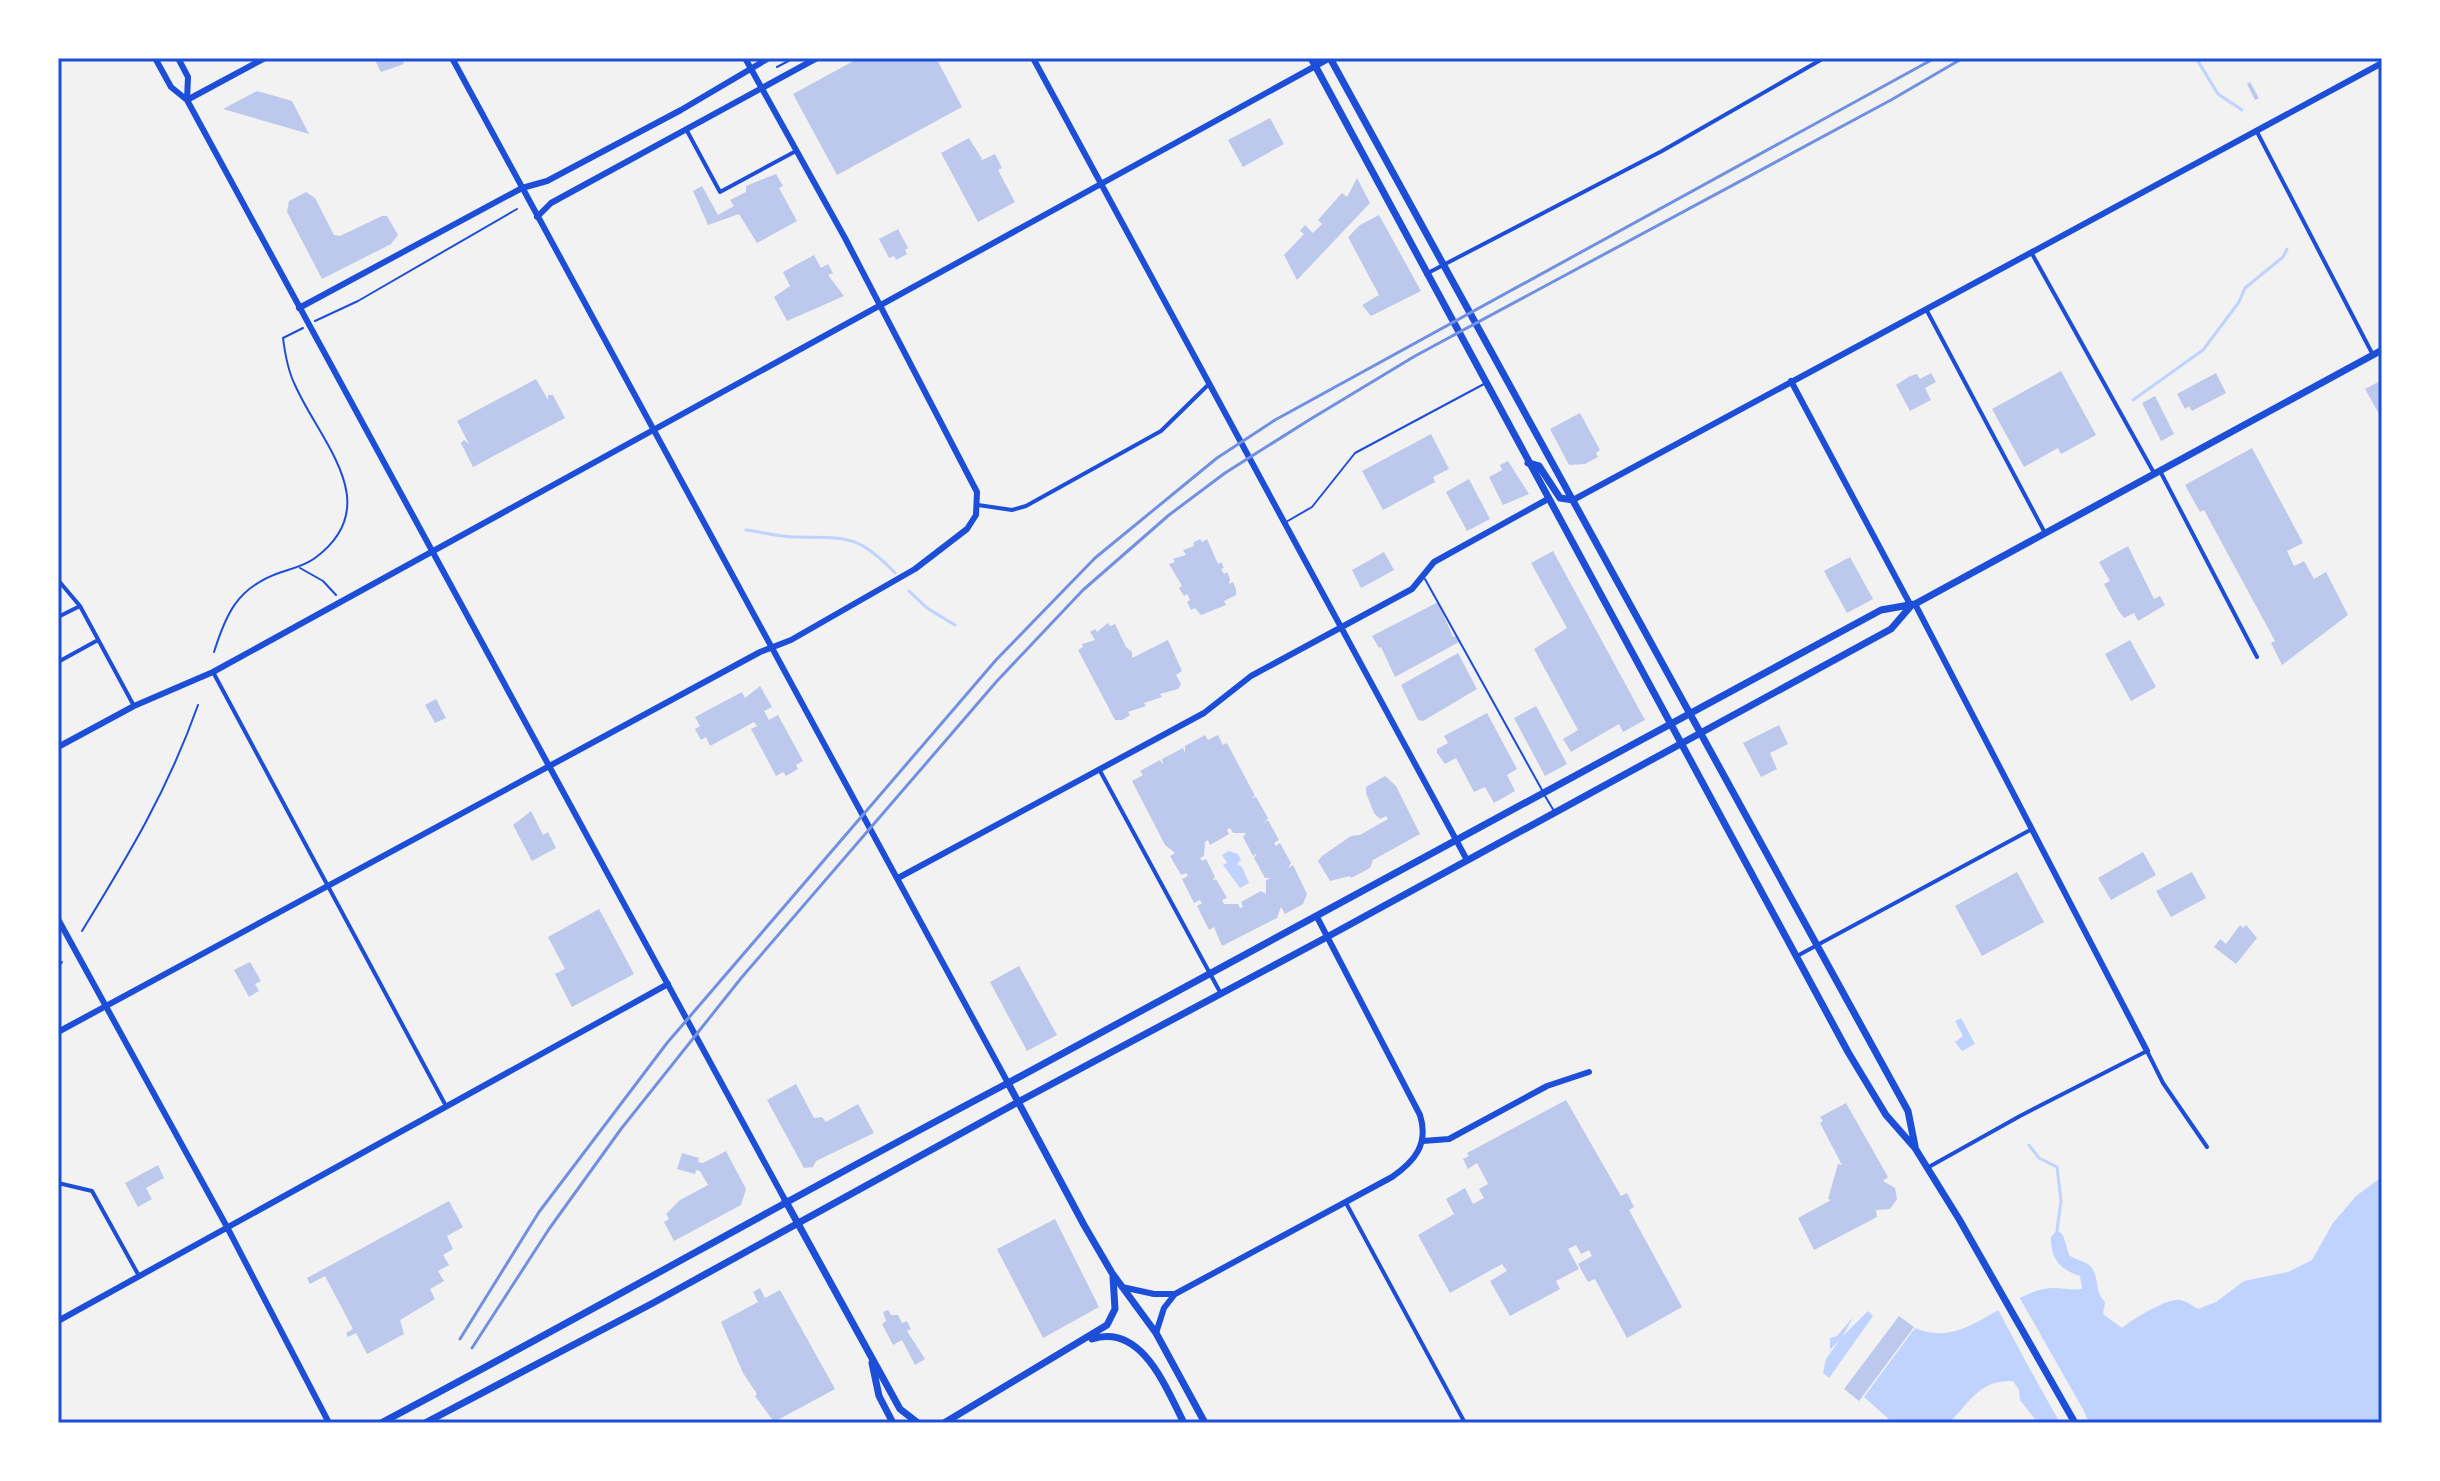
<svg xmlns="http://www.w3.org/2000/svg" width="2440" height="1481" font-family="Mulish,sans-serif">
<rect width="100%" height="100%" fill="#f2f2f2"/>
<!-- water -->
<path fill="#bfd3fe" d="M1229 851 1238 854 1241 860 1237 864 1242 867 1249 883 1240 888 1223 865 1227 863 1222 855Z
M1961 1018 1975 1044 1962 1051 1955 1042 1963 1036 1955 1021Z
M2382 1177V1423H2038L2020 1400 2019 1390 2013 1381C1979 1380 1971 1401 1949 1423H1893L1864 1397 1915 1328C1963 1349 1999 1299 2044 1289 2057 1286 2070 1291 2082 1289L2080 1276C2060 1270 2050 1258 2051 1237L2057 1230 2063 1235 2069 1255C2075 1260 2087 1261 2091 1267 2100 1278 2094 1291 2105 1302L2103 1314 2122 1328C2131 1320 2169 1297 2180 1300 2186 1301 2193 1306 2198 1309L2216 1302 2244 1281 2288 1272 2312 1260 2333 1223 2356 1196Z
M1868 1311 1873 1316 1829 1378 1823 1373 1826 1359 1841 1338 1830 1350V1338L1837 1336 1853 1317 1843 1336Z"/>
<!-- pier -->
<path fill="#f2f2f2" d="M2018 1295 2084 1411 2089 1423H2060L2026 1362 1996 1306Z"/>
<g fill="none" stroke-linecap="round" stroke-linejoin="round">
<!-- stream -->
<path stroke="#bfd3fe" stroke-width="3" d="M2196 58 2218 94 2242 110
M2133 400 2203 350 2239 302 2245 288 2283 257 2287 249
M746 530C762 532 779 537 795 537 845 538 857 533 895 573
M909 591 927 608 955 625
M2029 1145 2039 1158 2057 1167 2061 1201 2057 1230"/>
</g>
<!-- building -->
<path fill="#bdc9ec" fill-rule="evenodd" d="M374 58H406L402 60 404 64 381 72Z
M859 58H936L962 107 837 175 793 94Z
M2250 82 2259 98 2255 100 2247 84Z
M257 91 292 101 309 134 223 109Z
M1270 118 1284 144 1243 167 1228 140Z
M969 138 982 159 980 161 995 154 1002 168 998 170 1015 202 978 222 941 153Z
M776 174 783 186 779 188 797 221 757 243 739 214 708 225 693 191 702 186 718 215 734 206 730 200 746 192V186Z
M1357 178 1370 203 1297 280 1284 255 1304 234 1300 231 1305 225 1313 233 1322 224 1318 220 1342 193 1347 197Z
M306 192 315 198 334 235 340 236 382 216H387L398 235 391 244 322 279 287 212 289 201Z
M1379 215 1421 291 1371 316 1362 305 1379 295 1348 237 1360 225Z
M898 229 908 248 905 250 907 254 896 260 894 256 889 258 879 239Z
M814 255 821 268 828 264 833 273 828 275 844 296 787 321 774 297 790 286 783 272Z
M2061 371 2096 435 2061 454 2058 448 2024 467 1992 409Z
M1931 373 1936 382 1925 388 1931 400 1910 411 1896 385 1910 376 1917 374 1920 379Z
M2216 373 2226 393 2192 411 2189 406 2185 409 2177 394Z
M536 379 548 400V395H553L565 418 473 467 461 443 464 440 469 444 457 421Z
M2382 380V419L2365 389Z
M2155 396 2174 434 2161 441 2142 403Z
M1580 413 1600 450 1596 453 1598 457 1585 464 1569 465 1550 429Z
M1431 434 1449 469 1433 477 1435 482 1383 510 1362 471Z
M2252 448 2303 543 2287 551 2294 566 2304 561 2314 579 2326 572 2348 615 2282 665 2271 643 2275 641 2204 510 2200 512 2185 485Z
M1508 461 1529 494 1503 505 1489 477 1502 470 1500 465Z
M1469 479 1490 519 1467 531 1446 492Z
M1200 539 1202 542 1207 539 1218 564 1221 562 1224 568 1221 569 1224 574 1227 572 1230 579 1229 584 1233 582 1236 589V595L1224 601 1226 605 1201 615 1195 608 1191 610 1187 602 1190 600 1187 594 1184 596 1179 588 1182 586 1169 564 1175 562 1173 559 1186 555 1183 550 1194 546 1193 543Z
M2128 546 2154 599 2160 596 2165 605 2138 621 2134 613 2124 618 2118 610 2104 584 2110 581 2099 562Z
M1553 551 1645 720 1623 732 1619 724 1571 752 1563 739 1578 730 1534 649 1567 628 1531 563Z
M1384 552 1394 570 1361 588 1352 570Z
M1850 557 1873 599 1847 613 1824 571Z
M1438 602 1453 637 1456 636 1459 642 1395 677 1381 647 1379 648 1372 636Z
M1108 623 1110 626 1115 624 1126 647 1132 652V658L1168 640 1182 671 1176 675 1181 684 1178 689 1160 694 1162 697 1144 703 1146 706 1128 712 1130 715 1122 720H1115L1078 650 1083 647 1082 644 1095 640 1090 632 1095 629 1097 632Z
M2130 640 2156 687 2131 701 2105 654Z
M1458 653 1477 689 1423 721 1418 720 1401 685Z
M760 686 772 707 764 711 769 720 778 715 803 761 796 765 798 769 786 776 783 772 776 776 751 729 757 726 754 722 710 746 706 737 701 740 695 729 700 726 695 717 742 692 745 698Z
M436 699 446 718 435 723 425 705Z
M1536 706 1567 764 1545 776 1514 718Z
M1487 713 1517 769 1507 775 1515 791 1494 803 1485 787 1474 792 1456 758 1445 764 1437 753V749L1448 743 1444 736Z
M1779 725 1788 744 1770 753 1777 769 1761 777 1743 743Z
M1205 735 1208 740 1218 735 1223 745 1227 743 1255 796 1251 798 1256 797 1268 818 1264 823 1268 820 1279 840 1274 843 1276 846 1280 843 1291 863 1288 868 1293 865 1307 894 1303 904 1285 914 1281 907 1277 918 1222 946 1214 927 1209 930 1197 906 1202 903 1200 900 1194 903 1182 879 1188 876 1186 873 1181 875 1170 856 1175 853 1165 845 1132 781 1143 775 1140 771 1160 760 1163 765 1162 759 1183 748 1185 753V746ZM1230 828 1233 833H1246L1243 837 1253 856 1257 853 1254 858 1265 878H1271L1266 880V894L1261 891 1241 902 1243 907 1240 908 1238 904H1224L1222 900 1227 898 1216 879 1212 881 1215 877 1206 859 1202 861 1200 858 1204 856 1205 842 1208 840 1210 845 1229 834 1227 830Z
M1385 776 1396 786 1420 834 1373 860 1370 868 1351 878 1350 876 1330 881 1318 861 1322 856 1351 836 1360 835 1388 819 1386 816 1380 819 1374 813 1366 793V787Z
M531 811 543 835 548 832 556 848 532 861 513 825Z
M2143 852 2156 875 2111 900 2098 878Z
M2017 872 2044 922 1982 956 1955 906Z
M2192 872 2206 898 2171 917 2156 891Z
M599 909 634 974 572 1007 555 974 565 969 548 937Z
M2240 925 2243 928 2246 925 2257 938 2236 964 2214 947 2220 939 2226 944Z
M250 962 261 981 255 984 259 991 249 997 234 970Z
M1019 966 1057 1035 1027 1051 990 982Z
M796 1084 814 1118 822 1117 826 1122 858 1104 874 1133 816 1161 813 1167 804 1168 767 1100Z
M1566 1100 1621 1196 1627 1193 1634 1207 1629 1210 1682 1307 1627 1338 1595 1279 1588 1282 1578 1264 1592 1256 1589 1250 1581 1254 1576 1245 1568 1249 1579 1269 1556 1281 1560 1289 1510 1316 1490 1281 1507 1271 1502 1264 1450 1293 1418 1235 1454 1214 1446 1199 1465 1188 1473 1204 1484 1198 1479 1189 1488 1184 1477 1163 1468 1169 1463 1159 1469 1156 1467 1153Z
M1846 1103 1888 1177 1883 1181 1895 1188 1897 1199 1890 1209 1876 1210 1877 1217 1814 1250 1798 1218 1831 1200 1828 1199 1838 1164 1842 1165 1820 1123 1823 1121 1820 1117Z
M726 1151 746 1189 741 1205 674 1241 664 1222 669 1219 666 1214 680 1200 708 1185 700 1171 696 1170 695 1174 677 1169 682 1153 699 1158 698 1162 703 1163Z
M158 1165 164 1178 146 1188 152 1199 138 1207 125 1183Z
M449 1201 463 1227 447 1236 453 1249 443 1255 449 1265 438 1271 444 1281 430 1289 435 1299 400 1320 404 1334 367 1354 356 1333 348 1337 346 1333 353 1329 325 1276 310 1284 307 1278Z
M1055 1219 1099 1307 1043 1338 997 1249Z
M760 1288 765 1298 780 1290 835 1389 774 1422 755 1396 757 1394 743 1373 721 1322 758 1302 753 1292Z
M888 1310 891 1315H898L902 1323 907 1321 911 1329 907 1331 925 1359 915 1365 902 1340 893 1345 882 1324 886 1321 883 1312Z
M1899 1316 1914 1327 1859 1401 1844 1389Z"/>
<g fill="none" stroke-linecap="round" stroke-linejoin="round">
<!-- path -->
<path stroke="#1d4ed8" stroke-width="2" d="M777 67 794 58
M315 321 358 301 517 209
M300 568 323 581 336 595
M214 652C226 614 237 589 276 574 289 569 303 567 315 558 387 505 320 442 295 385 288 371 285 354 283 338L303 328
M82 931C128 856 168 790 198 705
M58 968 62 962"/>
<!-- service -->
<path stroke="#1d4ed8" stroke-width="2" d="M1286 522 1312 507 1355 453 1484 384
M1425 579 1542 790
M1545 796 1554 811"/>
<!-- minor -->
<path stroke="#1d4ed8" stroke-width="4" d="M686 129 720 192 796 151
M2256 130 2373 355
M2031 252 2154 473
M1426 274 1662 151 1824 58
M1926 309 2045 533
M2160 471 2257 657
M978 505 1012 510 1026 506 1161 431 1209 384
M58 580 80 606 134 706
M58 617 80 606
M58 662 98 640
M213 672 446 1106
M1099 769 1220 992
M1797 956 2032 829
M1927 1168 2020 1116 2147 1051 2163 1083 2207 1147
M58 1183 92 1191 139 1276
M1346 1203 1465 1423"/>
<!-- tertiary -->
<path stroke="#1d4ed8" stroke-width="6" d="M1033 58 1467 860
M537 217 551 203 817 58
M299 308 522 188 547 181 681 110 769 58
M1791 381 1911 606
M1573 500 2382 63
M1915 604 2147 1051
M58 747 134 706 213 672 1330 58
M898 878 1204 713 1251 676 1412 589 1434 562 1548 499
M58 919 227 1227 329 1423
M58 1032 760 652 791 640 915 569 967 529 976 515 977 492 845 238 745 58
M1423 1141 1449 1139 1547 1086 1589 1072
M1122 1287 1154 1294H1175L1392 1177C1415 1161 1429 1144 1420 1115L1317 917
M58 1321 668 984
M1156 1333 1164 1308 1175 1294"/>
<!-- secondary -->
<path stroke="#1d4ed8" stroke-width="6" d="M155 58 171 87 187 100 785 1200
M178 58 188 77 187 100
M452 58 1008 1083
M187 100 265 58"/>
<!-- primary -->
<path stroke="#1d4ed8" stroke-width="7" d="M1311 58 1848 1052 1886 1115 1915 1148 1959 1219 2075 1423
M1330 58 1908 1111 1915 1146
M1528 463 1539 466 1560 498 1573 500
M1008 1083 1881 610 1915 604 2382 350
M1018 1102 1327 937 1891 629 1910 607"/>
<!-- trunk -->
<path stroke="#1d4ed8" stroke-width="7" d="M785 1200 900 1409 918 1423
M1092 1339C1142 1323 1166 1388 1184 1423
M872 1363 879 1396 893 1423
M381 1423C591 1312 797 1194 1008 1083L1084 1225 1112 1273 1156 1333 1205 1423
M425 1423 653 1303 1018 1102
M944 1423 1107 1325 1115 1309 1113 1277"/>
<!-- rail -->
<path stroke="#7290e2" stroke-width="3" d="M460 1339 539 1212 667 1043 996 660 1095 558 1217 458 1275 420 1935 58
M472 1348 549 1229 621 1129 742 977 997 681 1083 590 1169 515 1225 473 1309 420 1415 356 1891 100 1963 58"/>
</g>
<!-- border -->
<rect width="2440" height="1481" fill="none" stroke="#ffffff" stroke-width="120"/>
<rect x="60" y="60" width="2320" height="1361" fill="none" stroke="#1d4ed8" stroke-width="3"/>
</svg>
